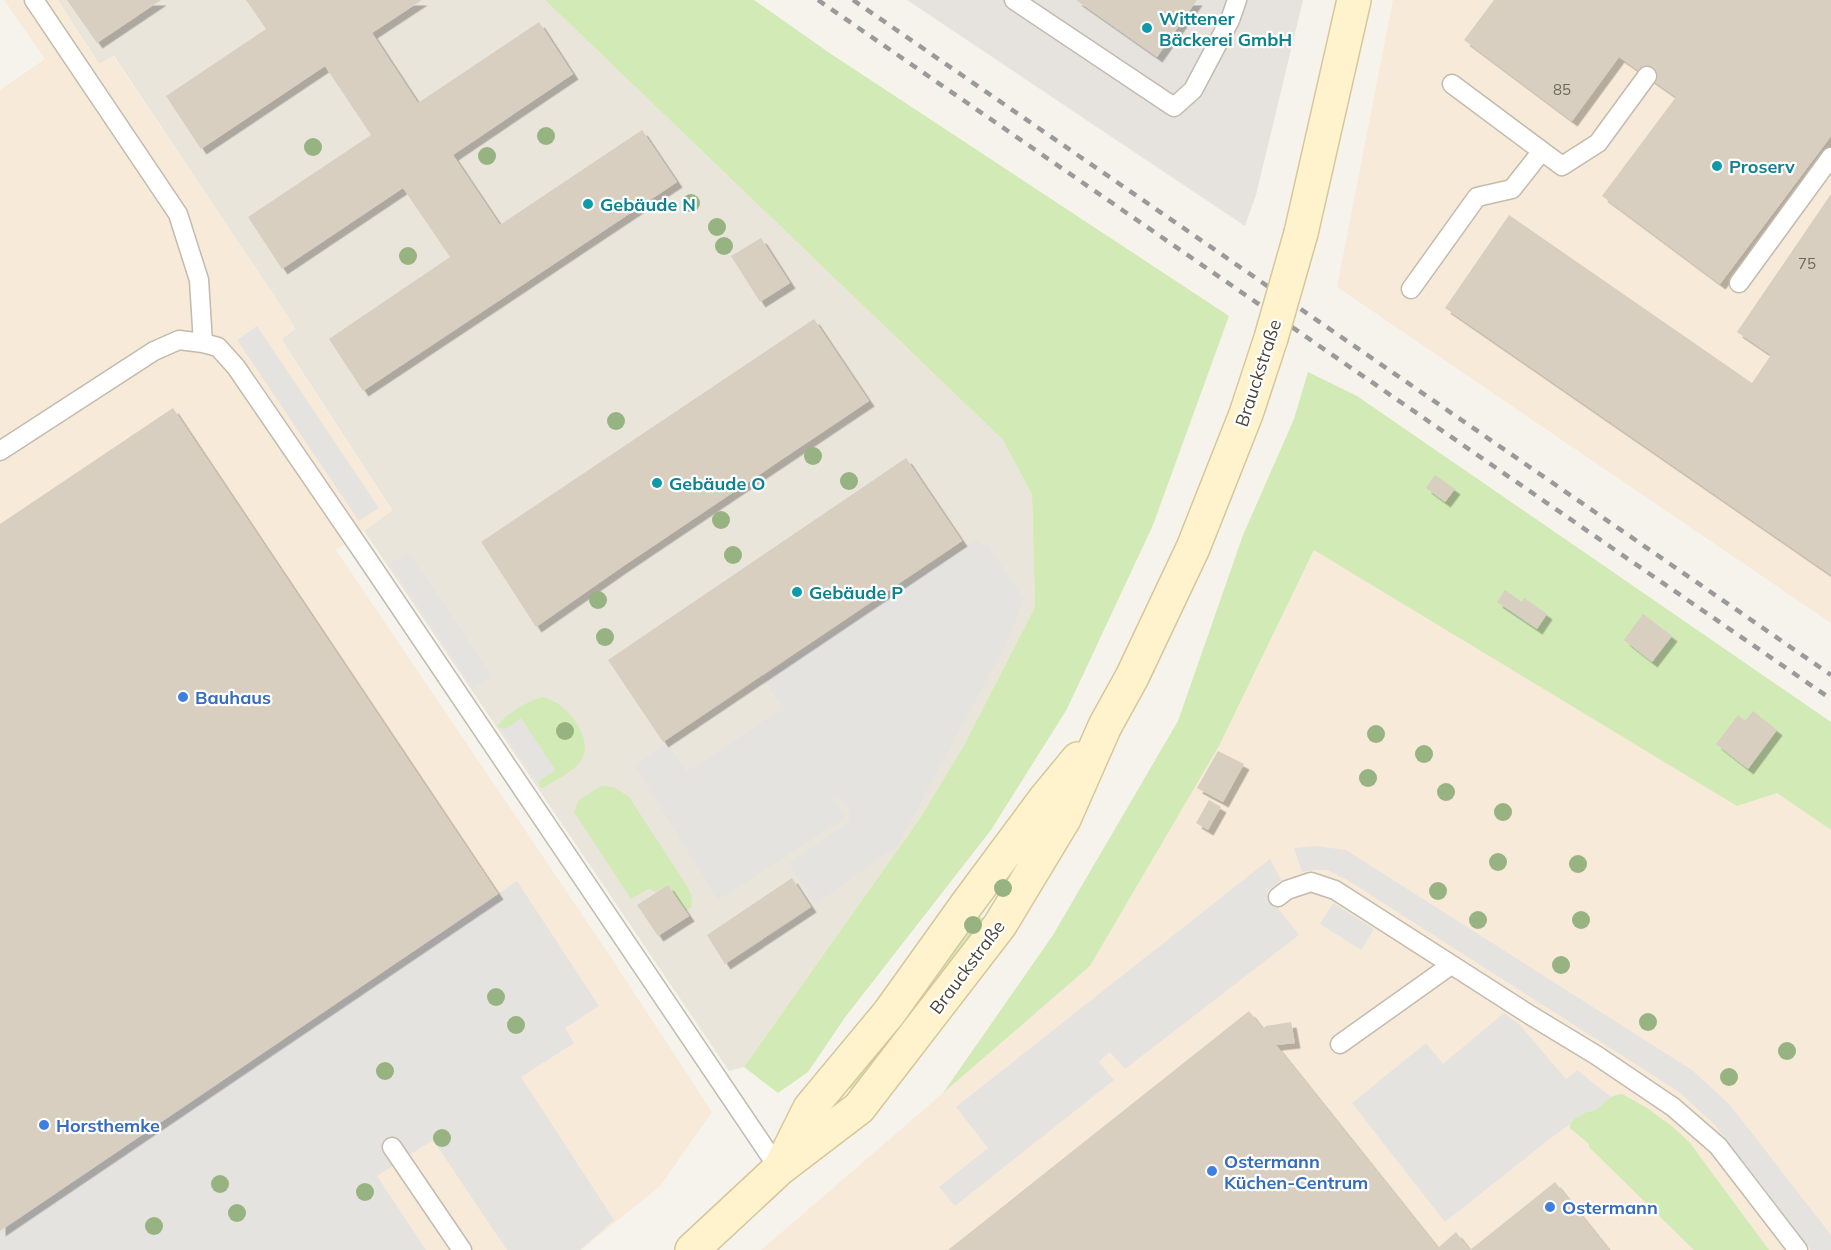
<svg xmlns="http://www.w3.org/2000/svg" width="1831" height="1250" font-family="Mulish,sans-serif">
<defs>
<filter id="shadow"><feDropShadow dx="5.5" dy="5.5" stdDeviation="0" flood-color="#0004"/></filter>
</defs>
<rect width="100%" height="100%" fill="#f6f3ec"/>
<!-- residential -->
<path fill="#eae5da" d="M58 0H545L1003 440 1032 495 1035 607 963 747 920 818 744 1067 729 1071 364 531 392 510 281 339 295 329 289 318 114 56 99 64Z"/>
<!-- commercial -->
<path fill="#f7ead8" d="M4 0H58L99 64 113 56 289 318 295 329 281 340 392 511 336 550 610 956 712 1112 660 1186 581 1250H0V90L45 59Z
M1393 0H1831V623L1337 287Z
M1315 549 1777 793 1831 830V1250H761L1090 966 1219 746Z"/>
<!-- industrial -->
<path fill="#e6e2dd" d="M907 0H1303L1256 195 1245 226Z"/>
<!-- green -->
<path fill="#d2eab5" d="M545 0H754L831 54 1229 316 1153 525 1067 709 991 830 846 1016 808 1072 778 1093 744 1067 920 818 963 747 1035 607 1032 495 1003 440Z
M1308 372 1357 396 1831 722V830L1777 793 1737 806 1314 550 1219 746 1090 966 943 1093 1053 935 1178 721 1243 535 1294 419Z
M542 697C546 698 551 700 555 702 571 711 591 737 583 757 577 771 555 780 543 788L539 787V781L555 770 521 719 505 729 497 727C503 715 530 700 542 697Z
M601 786 614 787 629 797 687 886 692 897 691 908 686 911 668 885 656 892 648 889 631 899 574 812 579 800Z
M973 912 989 923 853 1091 848 1086Z
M1622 1094 1647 1108 1673 1127 1690 1143 1769 1250H1694L1589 1147V1144L1570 1128C1569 1119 1579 1116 1586 1112 1598 1113 1602 1102 1611 1097 1615 1095 1618 1095 1622 1094Z"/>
<!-- parking -->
<path fill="#e5e3e0" d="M257 326 379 508 359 521 237 340Z
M977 538 983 545 987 543 1024 599 1007 642 898 845 815 905 789 863 849 822 850 814 848 808 842 798H834L846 817 718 900 634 765 667 744 687 772 783 708 764 678Z
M409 552 492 676 473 689 390 564Z
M521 718 555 770 539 781 538 783 501 729H505Z
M1316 846 1346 850 1692 1070 1730 1105 1831 1235V1250H1811L1715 1125 1679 1092 1349 881 1327 870H1315L1302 872 1294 848Z
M1270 859 1281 880 1266 893 1299 935 1125 1069 1110 1052 1099 1062 1114 1080 955 1206 939 1187 988 1148 956 1107Z
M517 881 599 1006 565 1028 574 1043 521 1077 614 1220 580 1250H507L433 1140 377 1176 426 1250H0V1231Z
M1333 903 1374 929 1361 950 1320 924Z
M1504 1013 1519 1024 1566 1079 1577 1070 1611 1097 1597 1109 1591 1112H1586L1572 1120 1570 1124 1547 1141 1445 1222 1352 1103 1426 1043 1443 1064Z"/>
<!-- building -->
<path fill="#d8cfc1" filter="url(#shadow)" d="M67 0H161L97 43Z
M246 0H422L372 33 418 103 539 22 573 74 453 155 500 225 642 130 677 182 363 391 329 339 450 257 403 188 282 269 248 217 371 135 325 66 201 149 166 96 266 29Z
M1076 0H1197L1157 57Z
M1494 0H1831V136L1720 284 1602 196 1676 97 1619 57 1572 121 1464 40Z
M1831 194V575L1445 308 1509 215 1752 383 1771 355 1737 332Z
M761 238 790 283 760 302 731 256Z
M814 319 869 401 622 567 536 627 481 542Z
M173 408 498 894 0 1231V524Z
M906 458 962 541 663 742 608 660Z
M1435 475 1455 489 1445 502 1426 488Z
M1505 590 1522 602 1524 598 1547 614 1537 629 1497 602Z
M1643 614 1672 636 1652 662 1624 640Z
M1753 711 1777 730 1748 769 1716 744 1738 715 1745 721Z
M1218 751 1244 764 1223 802 1197 788Z
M1209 800 1221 807 1208 830 1196 823Z
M792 878 811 907 725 964 707 935Z
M668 885 689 916 658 936 637 905Z
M1249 1011 1263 1029 1266 1026 1291 1022 1295 1043 1276 1045 1438 1248 1456 1232 1470 1250 1555 1182 1609 1250H948Z"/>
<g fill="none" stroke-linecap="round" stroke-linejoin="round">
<!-- lane casing -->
<g stroke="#c2bbae" stroke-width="21">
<path id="lane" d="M34 0 178 214 199 280 203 343
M1014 0 1174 107 1193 90 1230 20 1237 0
M1452 84 1562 166 1598 143 1647 76
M1739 283 1831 157
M1411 289 1477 197 1512 189 1542 151
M0 451 154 351 179 340 203 343 218 347 236 367 364 554 779 1169
M1278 897 1287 890 1311 882 1335 890 1530 1015 1596 1055 1673 1107 1718 1146 1798 1250
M1340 1044 1451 965
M392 1147 462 1250"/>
</g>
<!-- secondary casing -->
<g stroke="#d6c79b" stroke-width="36">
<path id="secondary" d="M1301 233 1354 0
M783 1162 810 1108 889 1013 967 904 1045 799 1078 759
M692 1250 779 1169 859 1108 1000 925 1064 819 1105 726 1132 677 1193 548 1246 414 1271 338"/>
</g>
<!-- lane -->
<use href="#lane" stroke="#fff" stroke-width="18"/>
<!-- secondary -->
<use href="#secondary" stroke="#fff3cd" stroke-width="33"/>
<!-- rail -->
<path stroke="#9a9a9a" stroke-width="4.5" stroke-dasharray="8 8" stroke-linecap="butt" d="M818 0 1831 699
M853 0 1831 675"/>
<!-- secondary-bridge casing -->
<g stroke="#d6c79b" stroke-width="36" stroke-linecap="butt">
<path id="secondary-bridge" d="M1271 338 1301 233"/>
</g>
<!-- secondary-bridge -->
<use href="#secondary-bridge" stroke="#fff3cd" stroke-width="33"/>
</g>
<!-- trees -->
<g fill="#97b381">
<circle cx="546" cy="136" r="9"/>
<circle cx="313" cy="147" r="9"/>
<circle cx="487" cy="156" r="9"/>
<circle cx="691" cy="203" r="9"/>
<circle cx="717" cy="227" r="9"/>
<circle cx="724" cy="246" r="9"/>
<circle cx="408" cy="256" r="9"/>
<circle cx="616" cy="421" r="9"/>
<circle cx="813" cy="456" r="9"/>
<circle cx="849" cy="481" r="9"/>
<circle cx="721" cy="520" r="9"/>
<circle cx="733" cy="555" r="9"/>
<circle cx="598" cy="600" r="9"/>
<circle cx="605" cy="637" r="9"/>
<circle cx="565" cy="731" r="9"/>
<circle cx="1376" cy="734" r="9"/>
<circle cx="1424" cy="754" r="9"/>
<circle cx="1368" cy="778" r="9"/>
<circle cx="1446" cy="792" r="9"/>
<circle cx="1503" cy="812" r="9"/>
<circle cx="1498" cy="862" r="9"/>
<circle cx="1578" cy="864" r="9"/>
<circle cx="1003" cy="888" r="9"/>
<circle cx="1438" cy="891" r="9"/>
<circle cx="1478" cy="920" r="9"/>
<circle cx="1581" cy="920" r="9"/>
<circle cx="973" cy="925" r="9"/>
<circle cx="1561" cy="965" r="9"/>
<circle cx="496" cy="997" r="9"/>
<circle cx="1648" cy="1022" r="9"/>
<circle cx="516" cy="1025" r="9"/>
<circle cx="1787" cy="1051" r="9"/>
<circle cx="385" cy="1071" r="9"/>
<circle cx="1729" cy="1077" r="9"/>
<circle cx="442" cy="1138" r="9"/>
<circle cx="220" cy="1184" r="9"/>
<circle cx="365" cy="1192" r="9"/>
<circle cx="237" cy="1213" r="9"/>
<circle cx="154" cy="1226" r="9"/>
</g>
<!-- markers -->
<g fill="#0f9aa8" stroke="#fff" stroke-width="2">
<circle cx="1147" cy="28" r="6"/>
<circle cx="1717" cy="166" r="6"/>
<circle cx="588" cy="204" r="6"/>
<circle cx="657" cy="483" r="6"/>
<circle cx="797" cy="592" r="6"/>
</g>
<g fill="#3f7fe0" stroke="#fff" stroke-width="2">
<circle cx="183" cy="697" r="6"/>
<circle cx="44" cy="1125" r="6"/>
<circle cx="1212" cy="1171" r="6"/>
<circle cx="1550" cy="1207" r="6"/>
</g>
<g text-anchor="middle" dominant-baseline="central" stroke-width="4.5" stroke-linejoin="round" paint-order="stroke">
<!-- number labels -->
<g font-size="15" fill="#6e675b">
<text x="1562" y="89">85</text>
<text x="1807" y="263">75</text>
</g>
<!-- culture labels -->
<g font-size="18" font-weight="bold" fill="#0d838f" stroke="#fff" text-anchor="start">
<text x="1159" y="18">Wittener<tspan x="1159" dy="21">Bäckerei GmbH</tspan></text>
<text x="1729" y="166">Proserv</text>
<text x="600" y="204">Gebäude N</text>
<text x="669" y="483">Gebäude O</text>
<text x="809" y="592">Gebäude P</text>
</g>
<!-- street labels -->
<g font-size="18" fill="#4b4439" stroke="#fff">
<text transform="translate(1258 373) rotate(-72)">Brauckstraße</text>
<text transform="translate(967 967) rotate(-53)">Brauckstraße</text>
</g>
<!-- shop labels -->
<g font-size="18" font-weight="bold" fill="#366cbe" stroke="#fff" text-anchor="start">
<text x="195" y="697">Bauhaus</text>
<text x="56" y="1125">Horsthemke</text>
<text x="1224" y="1161">Ostermann<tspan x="1224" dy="21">Küchen-Centrum</tspan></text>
<text x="1562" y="1207">Ostermann</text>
</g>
</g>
</svg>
